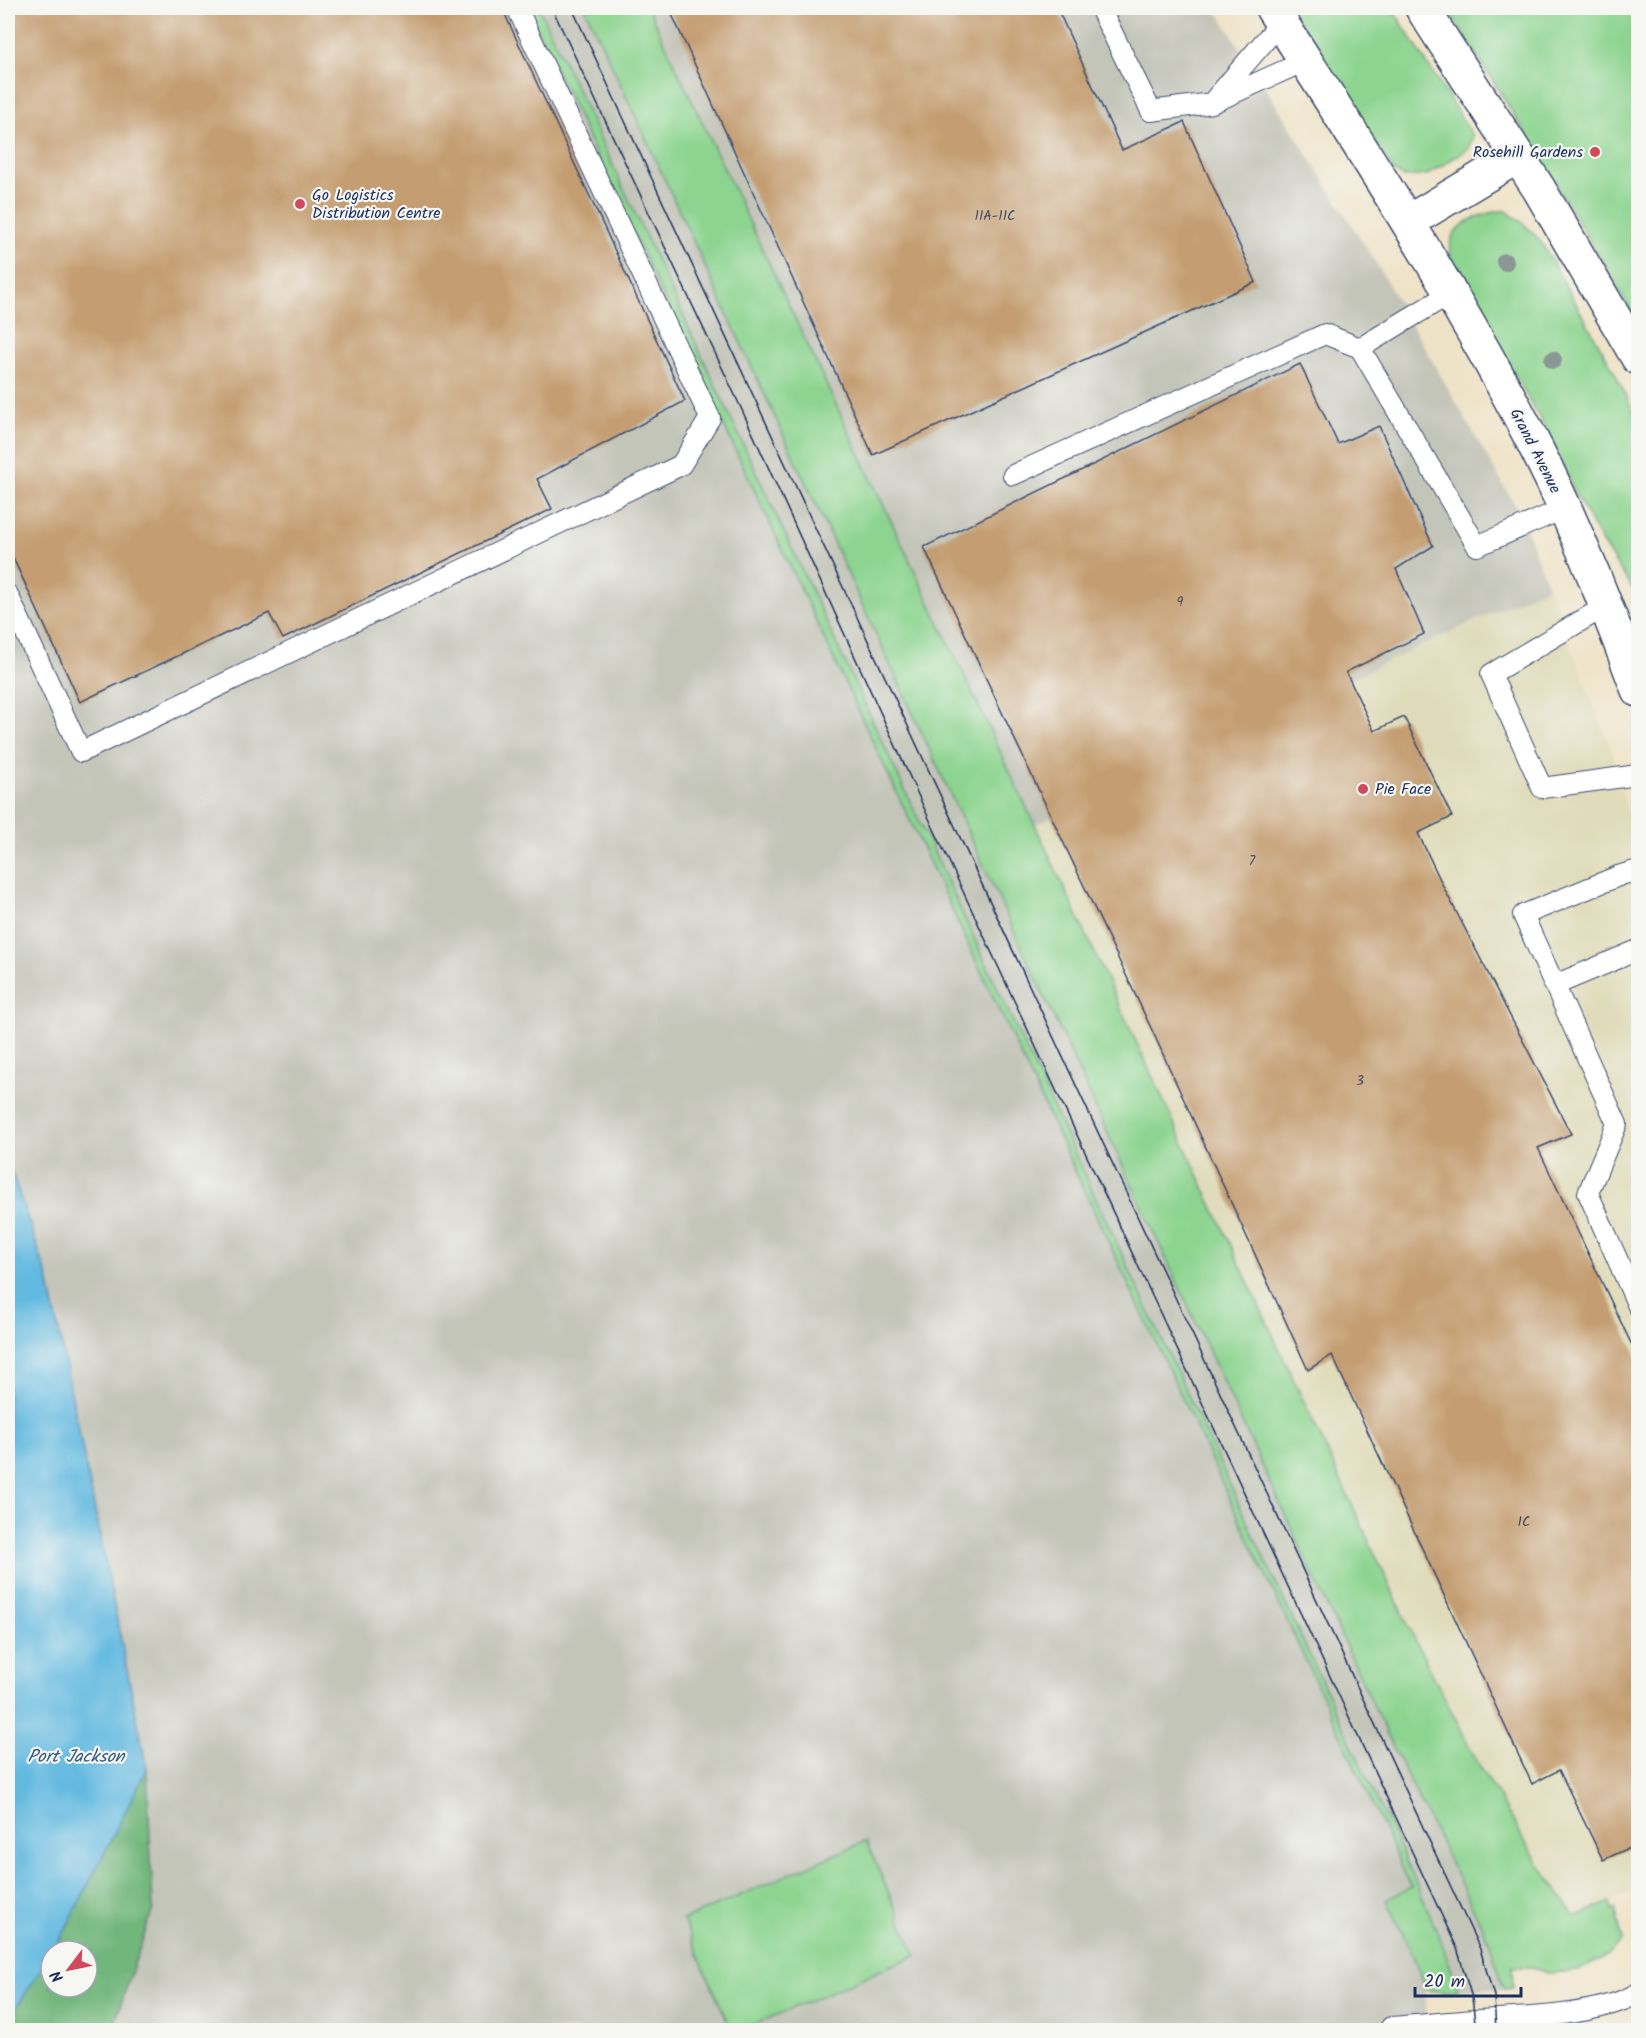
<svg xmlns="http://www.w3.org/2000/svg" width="1646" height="2038" font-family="Kalam,sans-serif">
<rect width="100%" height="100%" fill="#f6f6f2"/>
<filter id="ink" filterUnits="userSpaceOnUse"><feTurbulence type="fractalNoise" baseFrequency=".0167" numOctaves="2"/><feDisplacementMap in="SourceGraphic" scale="12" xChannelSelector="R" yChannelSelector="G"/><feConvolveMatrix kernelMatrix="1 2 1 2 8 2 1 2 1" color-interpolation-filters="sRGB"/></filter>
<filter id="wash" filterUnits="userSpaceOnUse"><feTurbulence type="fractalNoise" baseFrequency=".008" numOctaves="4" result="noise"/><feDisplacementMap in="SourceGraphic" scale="24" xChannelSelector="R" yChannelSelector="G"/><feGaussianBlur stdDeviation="1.35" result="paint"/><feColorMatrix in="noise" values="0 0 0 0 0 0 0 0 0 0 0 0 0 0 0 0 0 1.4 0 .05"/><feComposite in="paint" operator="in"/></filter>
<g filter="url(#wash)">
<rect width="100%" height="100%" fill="#efe3c7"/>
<!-- built -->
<path fill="#e0dcbb" d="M1548 587 1613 755 1638 854V1889L1575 1917 1536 1859 1479 1765 1415 1640 1035 825Z"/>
<!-- industrial -->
<path fill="#c4c5b9" d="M8 8H527L1307 1663 1411 1888 1386 1900 1412 1953 1425 1990 1428 2030H112L153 1909 147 1769 48 1278 8 1161Z
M539 8H585L1391 1743 1490 1943 1504 1989 1458 1990 1450 1963 1435 1925 1416 1883Z
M648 8H1215L1379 268 1521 516 1548 587 1035 825Z"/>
<!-- green -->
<path fill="#8cd48f" stroke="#548276" stroke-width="1.5" d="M527 8H539L1416 1883C1432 1918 1447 1953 1458 1990L1442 1992 1425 1990 1412 1953 1386 1900 1411 1887 1307 1663Z
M585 8H648L1035 825 1415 1640 1479 1765 1536 1859 1575 1917 1610 1902 1612 1911 1615 1909 1623 1940 1609 1955 1578 1971 1547 1973 1532 1967H1512L1513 1988 1504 1989 1490 1943 1391 1743Z
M1289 8H1392L1473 136 1468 149 1427 175 1405 177 1394 172Z
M1447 8H1638V323L1521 126Z
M1500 211H1506L1523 223 1541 242 1613 369 1638 421V597L1601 541 1574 491 1545 427 1456 274C1453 265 1448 254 1450 245 1453 223 1481 214 1500 211Z
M866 1841 916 1955 742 2030H731L683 1920Z"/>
<!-- forest -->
<path fill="#71b67a" stroke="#46726c" stroke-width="1.5" d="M147 1769 153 1909 112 2030H8V2021L51 1953V1987H87V1951H52L62 1936Z"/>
<!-- water -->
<path fill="#64bae1" stroke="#4074a0" stroke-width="1.5" d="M8 1161 48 1278 147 1769 62 1936 8 2021Z"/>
<g id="blocks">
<!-- building -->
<path fill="#c49e72" d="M8 8H502L685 401 537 479 552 509 283 639 269 613 80 702 8 547Z
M669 8H1057L1122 150 1184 122 1256 282 873 455Z
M1300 364 1338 444 1379 426 1433 546 1396 569 1424 634 1346 672 1374 731 1404 717 1452 817 1418 833 1445 890 1571 1134 1538 1148 1638 1358V1443L1636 1444 1638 1451V1844L1603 1860 1559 1770 1532 1784 1332 1355 1308 1370 1151 1028 924 547Z"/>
</g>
</g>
<g filter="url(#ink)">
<use href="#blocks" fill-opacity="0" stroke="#3b4a6e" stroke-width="1.5"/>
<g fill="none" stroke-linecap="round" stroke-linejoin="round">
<!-- service casing -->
<g stroke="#3b4a6e" stroke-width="22">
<path id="service" d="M1100 8 1151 111 1212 103 1305 61
M1215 99 1281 22
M1360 348 1451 293
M1013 475 1325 334 1360 348 1477 546 1563 509
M8 595 81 752 681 465 710 418 517 8
M1606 606 1491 674 1542 788 1638 775
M1638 870 1621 875 1523 915 1617 1124 1588 1193 1638 1306
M1555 985 1638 950
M1391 2027C1419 2025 1447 2022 1475 2020 1521 2018 1600 2016 1638 1993"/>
</g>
<!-- minor casing -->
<g stroke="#3b4a6e" stroke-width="36">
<path id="minor" d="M1272 8C1364 153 1460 298 1538 452 1577 529 1608 610 1638 690
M1422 8 1539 189 1638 358
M1408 222 1518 156"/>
</g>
<!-- service -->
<use href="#service" stroke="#fff" stroke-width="20"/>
<!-- minor -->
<use href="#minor" stroke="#fff" stroke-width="33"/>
<!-- tram -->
<path stroke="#1b2f5e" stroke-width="1.5" d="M552 8 742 410 925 810 1457 1948 1472 1998 1476 2030
M572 8 1480 1949 1494 1996 1496 2030"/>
</g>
<!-- trees -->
<g fill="#8a9794">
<circle cx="1505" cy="262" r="9"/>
<circle cx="1553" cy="360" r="9"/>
</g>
</g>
<!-- markers -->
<g fill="#d1495b" stroke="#f6f6f2" stroke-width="2">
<circle cx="1595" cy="152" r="6"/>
<circle cx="300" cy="204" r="6"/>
<circle cx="1363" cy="789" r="6"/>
</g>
<g text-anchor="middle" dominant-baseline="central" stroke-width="4.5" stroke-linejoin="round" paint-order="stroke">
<!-- number labels -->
<g font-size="14" fill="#454b63">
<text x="995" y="216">11A-11C</text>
<text x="1180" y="602">9</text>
<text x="1252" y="861">7</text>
<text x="1360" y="1081">3</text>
<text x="1524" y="1522">1C</text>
</g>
<!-- poi labels -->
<g font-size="16" fill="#1b2f5e" stroke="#f6f6f2" text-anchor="start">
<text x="1583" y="152" text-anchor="end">Rosehill Gardens</text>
<text x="312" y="195">Go Logistics<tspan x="312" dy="18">Distribution Centre</tspan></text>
<text x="1375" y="789">Pie Face</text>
</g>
<!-- street labels -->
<g font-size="16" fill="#1b2f5e" stroke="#f6f6f2">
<text transform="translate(1535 451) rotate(63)">Grand Avenue</text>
</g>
<!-- water labels -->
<g font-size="18" font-style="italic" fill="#315985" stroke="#f6f6f2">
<text x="76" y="1757">Port Jackson</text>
</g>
</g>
<!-- margin -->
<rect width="1646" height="2038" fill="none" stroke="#f6f6f2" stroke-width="30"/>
<!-- north arrow -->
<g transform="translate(69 1969) rotate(238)"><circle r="28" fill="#f6f6f2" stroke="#9ea6b7" stroke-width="1.5"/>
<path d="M0-4.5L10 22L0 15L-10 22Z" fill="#d1495b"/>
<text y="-9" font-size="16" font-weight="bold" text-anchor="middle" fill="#1b2f5e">N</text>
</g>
<!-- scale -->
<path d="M1415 1987v9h106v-9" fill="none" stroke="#1b2f5e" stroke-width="3"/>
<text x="1424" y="1987" font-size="18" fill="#1b2f5e" stroke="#f6f6f2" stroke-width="4.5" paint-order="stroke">20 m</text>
</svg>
